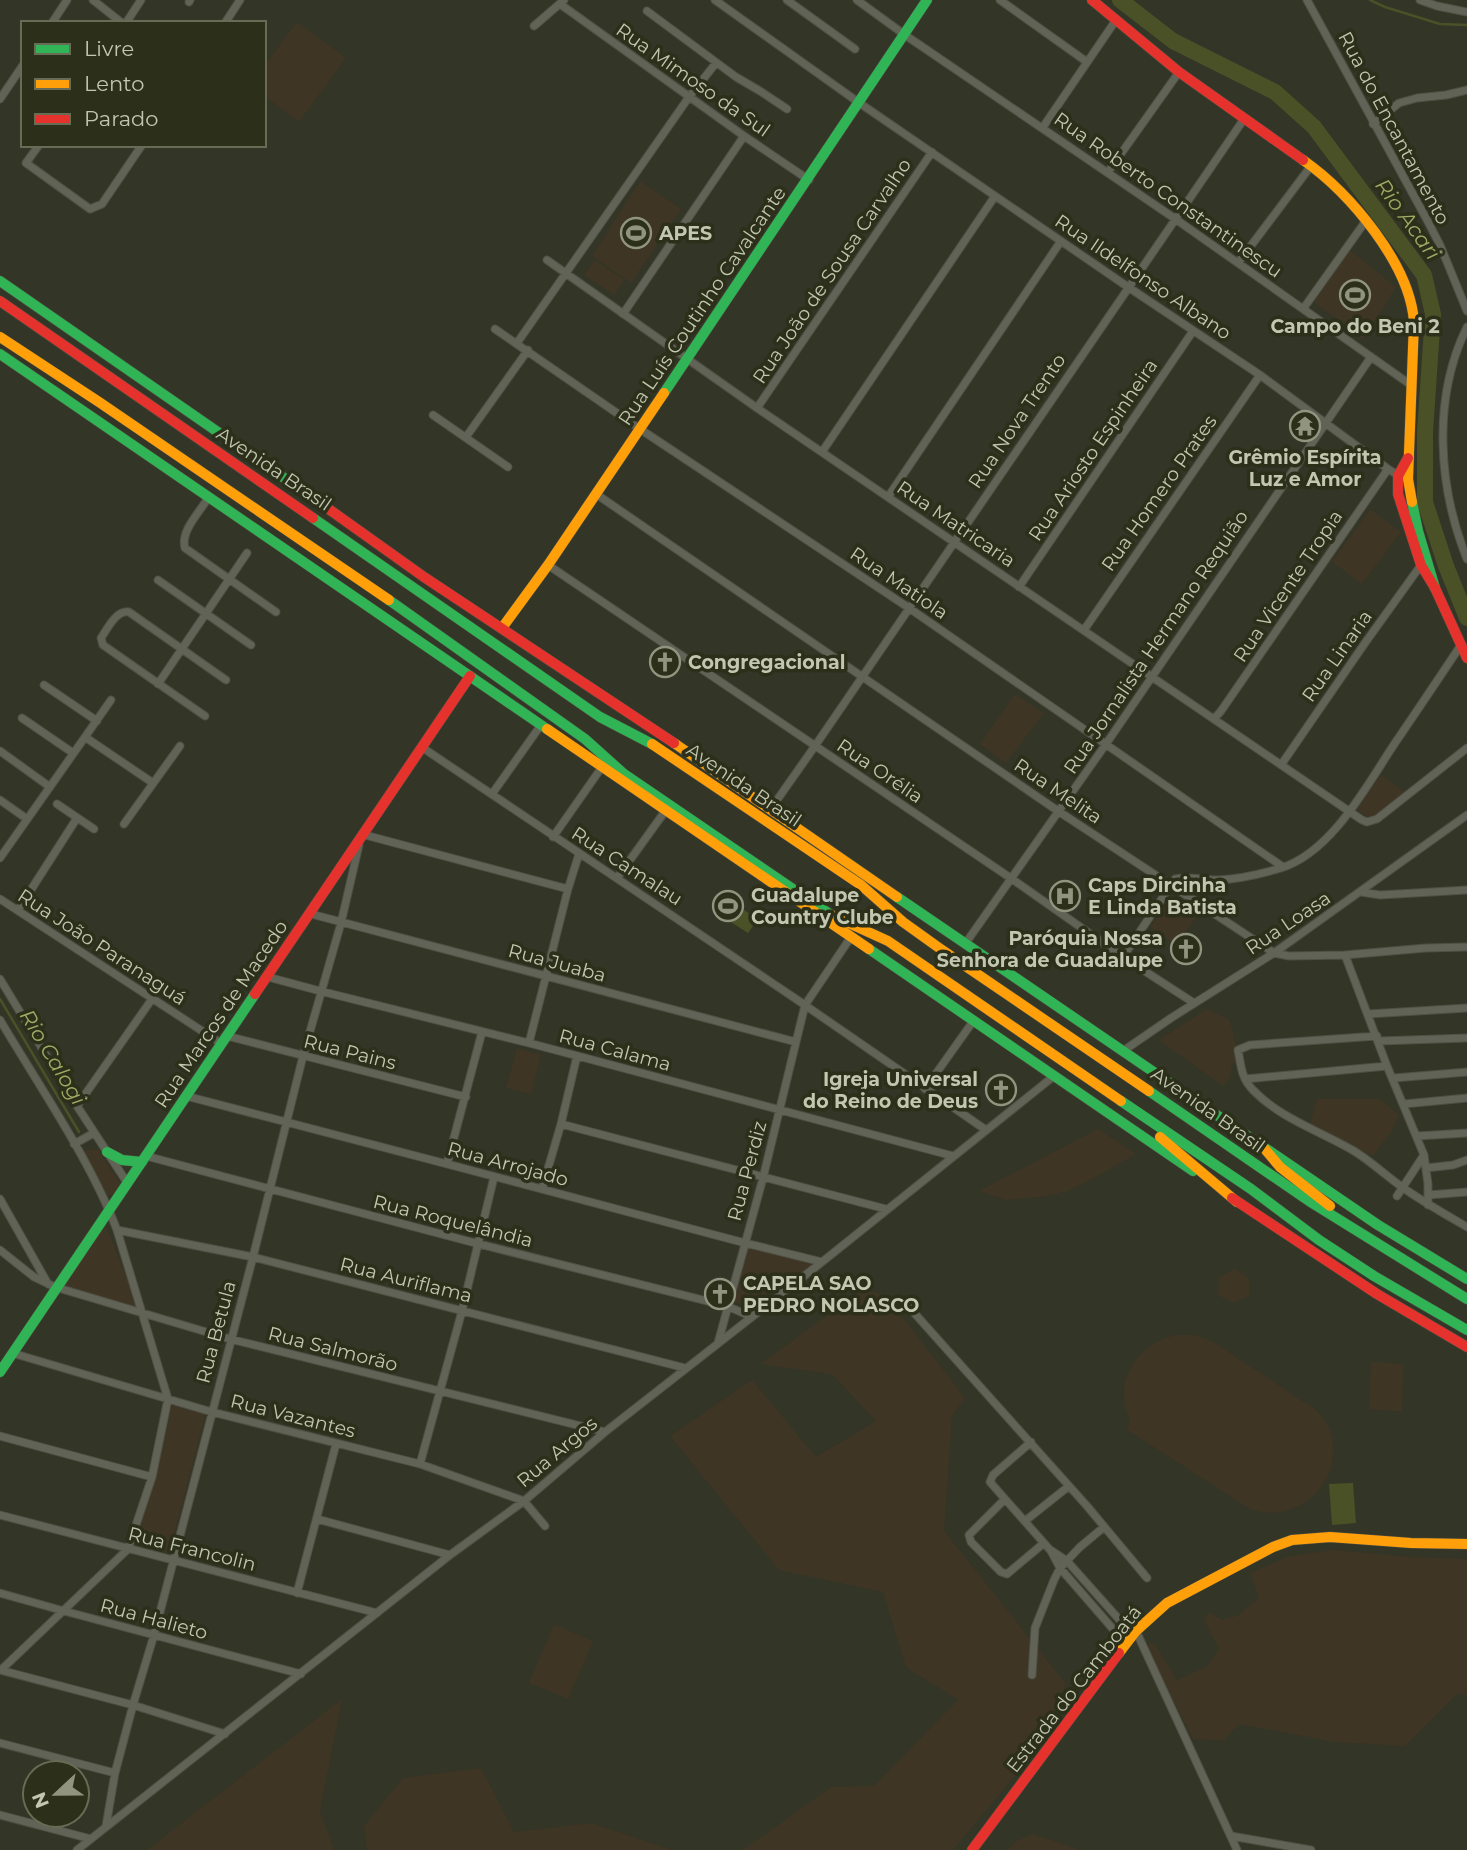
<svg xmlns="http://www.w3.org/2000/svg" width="1467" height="1850" font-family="Montserrat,sans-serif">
<rect width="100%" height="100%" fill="#333526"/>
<!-- green -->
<path fill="#3e3525" d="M297 22 346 58 299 122 264 96V66Z
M640 181 681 209 631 283 592 256Z
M1350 250 1396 287 1363 339 1314 302Z
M595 260 624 280 614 295 584 275Z
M1370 509 1401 532 1362 584 1332 562Z
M1015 694 1044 713 1006 763 980 744Z
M1381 775 1406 793 1371 820 1356 809Z
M1171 895 1199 914 1175 944 1150 927Z
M1207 1009 1230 1020 1239 1059 1232 1064 1230 1077 1223 1086 1159 1040Z
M517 1048 541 1055 531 1094 506 1088Z
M1317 1099H1380L1399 1115 1391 1132 1373 1156 1310 1124Z
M1098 1129 1136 1154 1096 1177 1068 1191 1048 1196 1007 1200 979 1191Z
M98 1149 122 1187 108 1197 80 1151Z
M103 1220 141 1312 57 1286Z
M748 1248 818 1261 756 1307 734 1302Z
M1235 1269 1249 1278V1296L1233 1303 1218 1295 1219 1277Z
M863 1289 886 1296 965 1398 952 1416 944 1531 1066 1684 1039 1747 953 1850H743L831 1787 874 1786 958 1700 906 1667 883 1592 779 1570 670 1436 752 1380 816 1457 876 1421 832 1374 761 1364Z
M1175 1335H1194L1212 1341 1316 1410C1321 1416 1327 1422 1329 1428 1345 1469 1315 1511 1272 1513 1265 1513 1257 1511 1250 1509L1126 1429 1130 1422C1129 1417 1126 1411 1125 1406 1119 1381 1135 1351 1159 1341 1164 1338 1170 1337 1175 1335Z
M1371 1362 1404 1364 1402 1412 1369 1409Z
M172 1405 206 1413 169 1553 135 1546 155 1479Z
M1331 1550 1412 1557 1467 1559V1696L1458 1693 1405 1746 1335 1742 1239 1724 1223 1741 1193 1739 1148 1650 1149 1641 1157 1647 1177 1680 1207 1666 1219 1649 1204 1619 1209 1612 1222 1620 1239 1615 1259 1598 1250 1573 1287 1557Z
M554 1624 593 1641 568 1699 529 1683Z
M342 1699 320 1811 334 1850H147Z
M481 1768 514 1832 591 1823 672 1850H367L364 1826 403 1778Z
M1033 1834 1080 1850H1007L1018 1840Z"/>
<!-- water -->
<path fill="#4b5127" d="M730 901 758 919 748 933 720 915Z
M1353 1483 1356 1523 1332 1525 1329 1484Z"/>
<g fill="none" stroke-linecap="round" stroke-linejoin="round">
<!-- stream -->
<path stroke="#4b5127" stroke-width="2.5" d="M1370 0 1385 7 1440 24 1467 25
M0 999 79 1132"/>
<!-- river -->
<path stroke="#4b5127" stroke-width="16" d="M1120 0 1173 41 1275 92 1314 127 1424 275 1433 314 1425 432V502L1446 566 1467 618"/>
<!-- street casing -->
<g stroke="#4e5044" stroke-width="9">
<path id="street" d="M93 0 122 23
M715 0 858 102 1128 287 1260 375 1388 469 1401 477
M787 0 855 49
M857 0 905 35 1174 218 1411 385
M1000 0 1087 62
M1307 0 1426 218 1440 245 1467 311
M1420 0 1437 6 1467 12
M189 2 190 0
M560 4 744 136 809 180
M647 11 736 77 760 91 787 109
M52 23 67 0
M126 23 141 0
M225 23 240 0
M534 26 564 0
M0 99 23 65
M1373 124 1399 103 1417 98 1446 95 1467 90
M1043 127 1116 20
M39 145 26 163 90 209 102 204 142 145
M1108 172 1179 72
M547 260 757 408 1362 820 1367 822 1377 819 1467 748
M1238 263 1311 166
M1303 309 1365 222
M623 314 744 136
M1467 327C1432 398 1438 487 1467 559
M495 329 640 429 909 608 1283 867
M517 343 689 97 716 63
M757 408 932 152
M433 415 508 467
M466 437 528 350
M822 452 995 196
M596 494 1058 811 1274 953 1289 956 1345 955 1387 1066 1424 1155 1428 1184V1205
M888 497 1061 241
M208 498C200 512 180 531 185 548L276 612
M548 565 1012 879 1123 957 1194 1003
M158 580 251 645
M1019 587 1193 331
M1084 630 1260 375
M158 684 247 553
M44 685 97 721
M205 716 103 645 101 638C108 628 116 610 129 612L226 680
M22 718 73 753
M1214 719 1221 711 1388 469
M85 737 153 783
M423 748 799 1001 986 1130
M0 751 50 787
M1281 765 1365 643 1421 565
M492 794 541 725
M0 800 27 819
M57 804 94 829
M770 810 815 746 1244 119
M124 824 180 746
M365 835 568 889
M553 837 602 767
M0 858 111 700
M617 878 666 810
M1361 892 1380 895 1467 890
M0 899 222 1044
M18 910 77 818
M311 914 796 1042
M965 944 1106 744 1371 357
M1345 955 1426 948 1467 947
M1123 957 1175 879C1189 876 1203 880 1218 880 1238 879 1261 874 1281 868 1332 852 1367 785 1395 743 1417 711 1439 678 1461 645
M268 977 320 991 529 1043 953 1156
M0 979 77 1106 128 1184
M1368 1014 1467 1008
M0 1020C39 1086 90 1159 117 1230L168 1399 152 1477 128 1549 1 1670
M227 1036 466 1097
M1377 1036 1250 1045 1238 1050C1241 1065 1241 1078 1253 1090 1281 1119 1320 1131 1354 1151 1372 1162 1386 1176 1402 1187 1423 1202 1445 1214 1467 1227
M1379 1041 1467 1038
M529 1043 568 889 579 854
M1123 1051 1171 1018 1274 953 1467 815
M1394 1078 1467 1072
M1245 1079 1387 1066
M925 1089 974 1020
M186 1096 447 1164 745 1243 822 1262
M1404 1104 1467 1098
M77 1106 152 999
M561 1124 886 1209
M1417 1136 1467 1133
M74 1144 94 1133
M146 1156 479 1244 727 1306 752 1317
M447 1164 482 1032
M1426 1168 1453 1165 1467 1160
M542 1189 561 1124 577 1056
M1428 1195 1467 1192
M1397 1196 1424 1155
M0 1199 48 1284
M117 1230 253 1257 685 1368
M0 1250 34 1277 55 1287 230 1339 605 1432
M908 1306 1087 1506 1147 1578
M718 1343 763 1178 805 1005 851 937
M12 1353 212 1412 420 1464 524 1501 545 1526
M0 1436 152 1477
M1031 1442 993 1475 990 1482 1051 1551 1060 1568 1126 1644
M420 1464 462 1311 494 1177
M1005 1499 969 1535 971 1542 1001 1572 1007 1574 1044 1543
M0 1515 377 1613
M317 1519 450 1555
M1025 1521 1069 1486
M1052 1551 1067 1561 1133 1635
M0 1593 64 1611 301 1674
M297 1593 336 1444
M1136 1631 1237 1850
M0 1670 133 1705 225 1734
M1032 1675 1035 1628 1054 1580 1060 1568 1080 1547 1104 1527
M0 1743 115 1773
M0 1815 91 1839
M106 1826 115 1773 133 1705 154 1635 253 1257 303 1056 341 923 359 845
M1231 1836 1311 1850
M77 1850 450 1555 524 1501 605 1432 822 1262 1054 1076"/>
</g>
<!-- fast casing -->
<g stroke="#4e5044" stroke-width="11">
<path id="fast" d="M0 281 323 505
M0 354 547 729
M664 393 927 0
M1412 502 1418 531 1435 588
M313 518 600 717 652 744
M389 600 585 739 624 774 831 915
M897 897 1378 1225 1467 1279
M869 949 1193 1171
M1149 1091 1309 1201 1467 1299
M1121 1101 1251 1189 1319 1240 1374 1276 1467 1330
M107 1152 122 1160 142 1162
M0 1372 255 994"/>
</g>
<!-- slow casing -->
<g stroke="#4e5044" stroke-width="11">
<path id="slow" d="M1303 160C1350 193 1410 264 1414 322L1408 479 1412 502
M0 337 99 402 389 600
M502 628 548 565 664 393
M547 729 869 949
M674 743 897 897
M652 744 861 885 903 922 942 950 1149 1091
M831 915 888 941 1121 1101
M1160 1137 1237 1202
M1264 1148 1280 1167 1330 1206
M1119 1653 1136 1631 1167 1603 1273 1547 1292 1540 1330 1537 1411 1543 1467 1544"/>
</g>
<!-- jam casing -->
<g stroke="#4e5044" stroke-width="11">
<path id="jam" d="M1092 0 1179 72 1303 160
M0 301 313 518
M1408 458 1398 476V494L1421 565 1435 588 1467 658
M323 505 424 577 674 743
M255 994 470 676
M1232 1198 1377 1294 1467 1347
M972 1850 1119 1653"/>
</g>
<!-- street -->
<use href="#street" stroke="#616356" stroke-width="7"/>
<!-- fast -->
<use href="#fast" stroke="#30b455" stroke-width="10"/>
<!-- slow -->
<use href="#slow" stroke="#ff9f0a" stroke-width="10"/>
<!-- jam -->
<use href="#jam" stroke="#e5322d" stroke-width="10"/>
</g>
<!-- icons -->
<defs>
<g id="stadium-ring" transform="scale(1.575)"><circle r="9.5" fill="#2c2f19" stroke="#91947f" stroke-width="1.5"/><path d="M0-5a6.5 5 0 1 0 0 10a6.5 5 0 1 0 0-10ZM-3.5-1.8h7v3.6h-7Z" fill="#91947f"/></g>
<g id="temple-ring" transform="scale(1.575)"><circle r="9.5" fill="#2c2f19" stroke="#91947f" stroke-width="1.5"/><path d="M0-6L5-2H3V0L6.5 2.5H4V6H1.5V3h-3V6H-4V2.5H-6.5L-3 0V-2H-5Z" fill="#91947f"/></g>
<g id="church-ring" transform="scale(1.575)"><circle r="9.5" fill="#2c2f19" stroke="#91947f" stroke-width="1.5"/><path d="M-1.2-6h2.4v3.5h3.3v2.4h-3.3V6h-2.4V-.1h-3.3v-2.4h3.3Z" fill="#91947f"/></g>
<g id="hospital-ring" transform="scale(1.575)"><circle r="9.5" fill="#2c2f19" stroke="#91947f" stroke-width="1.5"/><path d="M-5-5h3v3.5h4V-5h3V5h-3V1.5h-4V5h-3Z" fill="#91947f"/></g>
</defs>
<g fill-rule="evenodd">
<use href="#stadium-ring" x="636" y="233"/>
<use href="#stadium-ring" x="1355" y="295"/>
<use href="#temple-ring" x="1305" y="426"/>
<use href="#church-ring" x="665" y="662"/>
<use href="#hospital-ring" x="1065" y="896"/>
<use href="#stadium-ring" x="728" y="906"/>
<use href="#church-ring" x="1186" y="949"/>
<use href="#church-ring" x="1001" y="1090"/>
<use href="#church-ring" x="720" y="1294"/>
</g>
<g text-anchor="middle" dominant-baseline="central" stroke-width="7" stroke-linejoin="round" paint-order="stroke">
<!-- street labels -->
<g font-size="19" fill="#c3c7af" stroke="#2c2f19">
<text transform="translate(693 80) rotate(35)">Rua Mimoso da Sul</text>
<text transform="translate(1394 128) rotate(62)">Rua do Encantamento</text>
<text transform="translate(1168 195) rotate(35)">Rua Roberto Constantinescu</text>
<text transform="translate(832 271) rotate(-56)">Rua João de Sousa Carvalho</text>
<text transform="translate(1143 277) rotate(34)">Rua Ildelfonso Albano</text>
<text transform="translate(702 306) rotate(-56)">Rua Luís Coutinho Cavalcante</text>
<text transform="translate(1017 421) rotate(-56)">Rua Nova Trento</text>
<text transform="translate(1093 450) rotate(-56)">Rua Ariosto Espinheira</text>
<text transform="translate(274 469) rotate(34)">Avenida Brasil</text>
<text transform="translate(1159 493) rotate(-55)">Rua Homero Prates</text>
<text transform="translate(956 524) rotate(34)">Rua Matricaria</text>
<text transform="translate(899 583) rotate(34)">Rua Matiola</text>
<text transform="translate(1288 586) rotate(-56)">Rua Vicente Tropia</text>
<text transform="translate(1156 642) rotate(-56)">Rua Jornalista Hermano Requião</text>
<text transform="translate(1337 656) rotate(-55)">Rua Linaria</text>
<text transform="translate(880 771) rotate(34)">Rua Orélia</text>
<text transform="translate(744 785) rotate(34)">Avenida Brasil</text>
<text transform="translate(1058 791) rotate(34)">Rua Melita</text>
<text transform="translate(627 866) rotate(33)">Rua Camalau</text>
<text transform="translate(1288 923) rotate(-34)">Rua Loasa</text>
<text transform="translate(102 947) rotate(33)">Rua João Paranaguá</text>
<text transform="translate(557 963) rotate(15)">Rua Juaba</text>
<text transform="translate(221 1014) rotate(-56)">Rua Marcos de Macedo</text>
<text transform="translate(615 1050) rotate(15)">Rua Calama</text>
<text transform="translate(350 1052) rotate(14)">Rua Pains</text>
<text transform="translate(1208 1110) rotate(35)">Avenida Brasil</text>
<text transform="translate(508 1164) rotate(15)">Rua Arrojado</text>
<text transform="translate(747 1171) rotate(-75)">Rua Perdiz</text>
<text transform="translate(453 1221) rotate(14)">Rua Roquelândia</text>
<text transform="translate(406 1280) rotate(14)">Rua Auriflama</text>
<text transform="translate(216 1332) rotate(-75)">Rua Betula</text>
<text transform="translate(333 1349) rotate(14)">Rua Salmorão</text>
<text transform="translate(293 1416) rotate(14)">Rua Vazantes</text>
<text transform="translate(557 1452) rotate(-40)">Rua Argos</text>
<text transform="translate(192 1549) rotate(14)">Rua Francolin</text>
<text transform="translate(154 1619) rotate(15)">Rua Halieto</text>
<text transform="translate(1074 1689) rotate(-52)">Estrada do Camboatá</text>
</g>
<!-- poi labels -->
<g font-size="19" font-weight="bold" fill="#c3c7af" stroke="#2c2f19" text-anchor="start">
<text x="659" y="233">APES</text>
<text x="1355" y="326" text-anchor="middle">Campo do Beni 2</text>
<text x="1305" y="457" text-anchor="middle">Grêmio Espírita<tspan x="1305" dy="22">Luz e Amor</tspan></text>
<text x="688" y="662">Congregacional</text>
<text x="1088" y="885">Caps Dircinha<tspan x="1088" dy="22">E Linda Batista</tspan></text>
<text x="751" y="895">Guadalupe<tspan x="751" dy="22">Country Clube</tspan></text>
<text x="1163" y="938" text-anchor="end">Paróquia Nossa<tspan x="1163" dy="22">Senhora de Guadalupe</tspan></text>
<text x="978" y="1079" text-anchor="end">Igreja Universal<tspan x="978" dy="22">do Reino de Deus</tspan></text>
<text x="743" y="1283">CAPELA SAO<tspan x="743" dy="22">PEDRO NOLASCO</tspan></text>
</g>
<!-- water labels -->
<g font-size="21" font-style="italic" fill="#a0a965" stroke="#2c2f19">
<text transform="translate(1408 219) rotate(54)">Rio Acari</text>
<text transform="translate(53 1057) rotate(59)">Rio Calogi</text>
</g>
</g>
<!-- legend -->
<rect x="21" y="21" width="245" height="126" fill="#2c2f19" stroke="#686c55" stroke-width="2"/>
<rect x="35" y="44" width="35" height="10" fill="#30b455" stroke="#686c55" stroke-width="2"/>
<text x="84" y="56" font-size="21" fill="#c3c7af">Livre</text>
<rect x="35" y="79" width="35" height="10" fill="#ff9f0a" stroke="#686c55" stroke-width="2"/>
<text x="84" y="91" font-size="21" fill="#c3c7af">Lento</text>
<rect x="35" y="114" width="35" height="10" fill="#e5322d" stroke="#686c55" stroke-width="2"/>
<text x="84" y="126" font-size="21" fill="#c3c7af">Parado</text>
<!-- north arrow -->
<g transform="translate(56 1794) rotate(248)"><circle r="33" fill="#2c2f19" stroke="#686c55" stroke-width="2"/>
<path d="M0-5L12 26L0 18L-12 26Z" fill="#91947f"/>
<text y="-10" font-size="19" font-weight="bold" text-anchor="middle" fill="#c3c7af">N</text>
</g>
</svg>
